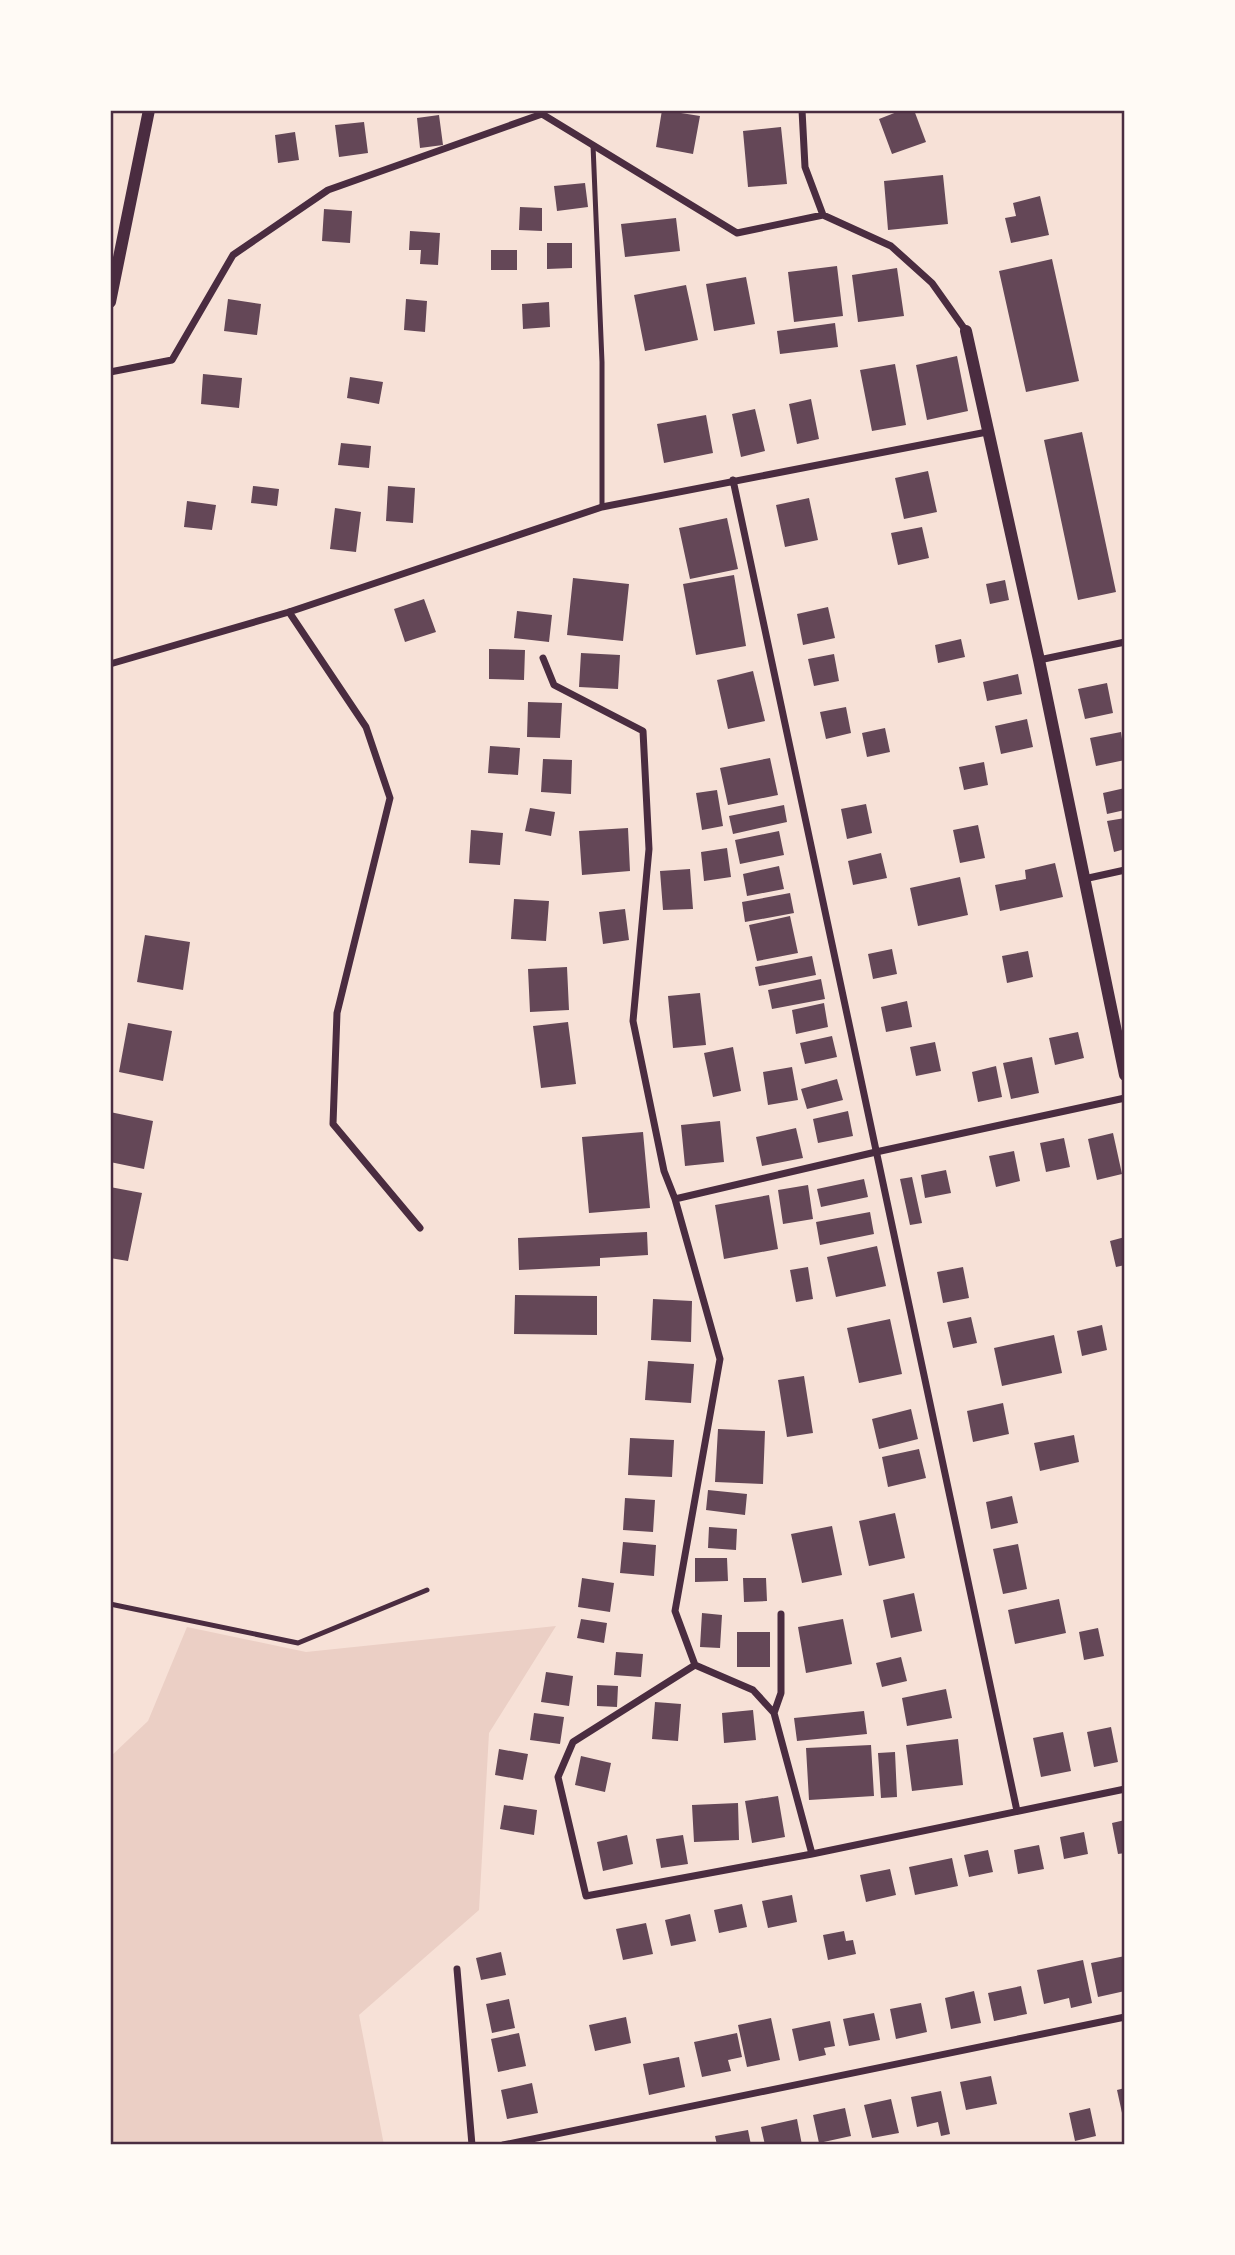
<svg xmlns="http://www.w3.org/2000/svg" width="1235" height="2255" font-family="'Exo 2',sans-serif">
<rect width="100%" height="100%" fill="#f7e1d7"/>
<!-- green -->
<path fill="#ebcfc5" d="M556 1626 489 1733 479 1910 359 2015 384 2145H110V1757L148 1721 187 1627 306 1652Z"/>
<!-- building -->
<path fill="#644757" d="M662 110 700 116 693 154 656 147Z
M902 110H914L926 142 892 154 879 119Z
M439 115 443 145 420 148 417 118Z
M364 122 368 153 339 157 335 125Z
M781 127 787 184 748 187 743 131Z
M295 132 299 160 278 163 275 135Z
M943 175 948 224 888 230 884 181Z
M585 183 588 207 557 211 554 186Z
M1040 196 1049 235 1011 243 1005 218 1016 216 1013 203Z
M520 207 542 208V231L519 230Z
M324 209 352 211 350 243 322 241Z
M676 218 680 251 625 257 621 224Z
M410 231 440 233 438 265 420 264 421 250H409Z
M547 243H572V268L547 269Z
M491 250H517V270H491Z
M1052 259 1079 381 1026 392 999 271Z
M837 266 843 316 794 322 788 272Z
M897 268 904 316 858 322 852 275Z
M746 277 755 324 714 331 706 284Z
M686 285 698 340 645 351 634 295Z
M228 299 261 304 257 335 224 331Z
M406 299 427 301 425 332 404 330Z
M549 302 550 327 523 329 522 304Z
M835 323 838 347 780 354 777 331Z
M957 356 968 411 927 420 916 365Z
M895 364 906 425 872 431 860 370Z
M203 374 242 378 239 408 201 404Z
M350 377 383 382 379 404 347 398Z
M811 399 819 439 797 444 789 404Z
M755 409 765 451 741 457 732 414Z
M706 415 713 453 664 463 657 424Z
M1082 432 1116 592 1078 600 1044 440Z
M341 443 371 446 369 468 338 465Z
M928 471 937 512 904 519 895 478Z
M253 486 279 489 277 506 251 503Z
M388 486 415 488 413 523 386 521Z
M809 498 818 540 785 547 776 505Z
M187 501 216 505 212 530 184 527Z
M335 508 361 512 356 552 330 549Z
M727 518 738 569 690 579 679 528Z
M922 527 929 558 898 565 891 533Z
M734 575 746 646 696 655 683 584Z
M573 578 629 584 623 641 567 635Z
M1005 580 1009 600 990 604 986 584Z
M424 599 436 632 405 642 394 609Z
M828 607 835 638 803 645 797 614Z
M517 611 552 615 549 642 514 638Z
M961 639 965 657 938 663 935 645Z
M489 649 525 650 524 680 489 679Z
M581 653 620 655 618 689 579 687Z
M834 654 839 681 814 686 808 659Z
M753 671 765 721 728 729 717 680Z
M1018 674 1022 694 987 701 983 682Z
M1107 683 1113 713 1085 719 1078 689Z
M528 702 562 703 560 738 527 737Z
M846 707 851 733 826 739 820 712Z
M1027 719 1033 747 1001 754 995 726Z
M885 728 890 752 867 757 862 733Z
M1121 732 1125 760 1096 766 1090 738Z
M490 746 520 748 518 775 488 773Z
M770 758 778 795 728 805 720 768Z
M543 759 572 760 571 794 541 792Z
M984 762 988 785 964 790 959 767Z
M1125 788V810L1107 814 1103 793Z
M717 790 723 826 702 830 696 793Z
M866 804 872 833 847 839 841 809Z
M784 805 787 822 733 834 729 816Z
M530 808 555 812 551 836 525 831Z
M1125 818V849L1114 852 1107 821Z
M978 825 985 858 960 863 953 830Z
M628 828 630 871 582 875 579 831Z
M471 830 503 833 500 865 469 863Z
M779 831 784 855 740 864 735 840Z
M727 848 731 877 704 881 701 852Z
M881 853 887 878 853 885 848 861Z
M1055 863 1063 897 1000 911 995 885 1026 879 1025 870Z
M779 866 784 889 747 896 743 874Z
M690 869 693 909 663 910 660 871Z
M960 877 968 915 918 926 910 888Z
M790 893 794 913 745 922 742 902Z
M514 899 549 901 546 941 511 939Z
M625 909 629 940 603 944 599 912Z
M790 916 798 953 757 961 749 925Z
M145 935 190 942 183 990 137 982Z
M892 949 897 974 873 979 868 954Z
M1028 951 1033 977 1007 983 1002 956Z
M812 956 816 975 759 986 755 967Z
M567 967 569 1010 530 1012 528 969Z
M821 979 825 999 772 1009 768 990Z
M700 993 706 1045 673 1048 668 996Z
M907 1001 912 1027 886 1032 881 1007Z
M824 1003 828 1027 796 1034 792 1010Z
M568 1022 576 1084 541 1088 533 1026Z
M128 1023 172 1031 163 1081 119 1072Z
M1078 1032 1084 1058 1055 1065 1049 1038Z
M832 1036 837 1057 805 1064 800 1043Z
M935 1042 941 1071 916 1076 910 1047Z
M733 1047 741 1091 713 1097 704 1053Z
M1032 1057 1039 1093 1011 1099 1003 1063Z
M996 1066 1002 1097 978 1102 972 1072Z
M792 1067 798 1100 768 1105 763 1072Z
M837 1079 843 1100 807 1109 801 1089Z
M848 1111 853 1136 818 1143 813 1119Z
M110 1112 153 1121 144 1169 110 1162Z
M720 1121 724 1162 685 1166 681 1125Z
M796 1128 803 1158 762 1166 756 1137Z
M643 1132 650 1208 589 1213 582 1137Z
M1113 1133 1122 1174 1097 1180 1088 1139Z
M1064 1138 1070 1167 1046 1172 1040 1143Z
M1014 1151 1020 1181 996 1187 989 1156Z
M946 1170 951 1193 925 1198 921 1175Z
M912 1177 922 1223 910 1225 900 1179Z
M864 1179 868 1197 821 1207 817 1189Z
M808 1185 813 1219 783 1224 778 1190Z
M110 1187 142 1193 128 1261 110 1258Z
M769 1195 778 1249 724 1259 715 1205Z
M870 1212 874 1234 820 1245 816 1222Z
M647 1232 648 1255 600 1258V1266L519 1270 518 1238Z
M1125 1237V1265L1116 1267 1110 1241Z
M877 1246 886 1286 836 1297 827 1257Z
M808 1267 813 1299 796 1302 790 1270Z
M963 1267 969 1298 943 1303 937 1272Z
M515 1295 597 1296V1335L514 1334Z
M653 1299 692 1301 691 1342 651 1340Z
M971 1317 977 1343 953 1348 947 1322Z
M890 1319 902 1374 859 1383 847 1328Z
M1102 1325 1107 1350 1082 1356 1077 1331Z
M1054 1335 1062 1373 1002 1386 994 1348Z
M648 1361 694 1364 691 1403 645 1400Z
M804 1376 813 1433 787 1437 778 1380Z
M1003 1403 1009 1434 973 1442 967 1411Z
M911 1409 918 1439 879 1449 872 1419Z
M718 1429 765 1431 763 1484 715 1482Z
M1074 1435 1079 1462 1040 1471 1034 1443Z
M630 1438 674 1440 672 1477 628 1475Z
M919 1449 926 1478 888 1487 882 1457Z
M708 1490 747 1494 745 1515 706 1510Z
M1012 1496 1018 1523 991 1529 986 1502Z
M625 1498 655 1500 653 1532 623 1530Z
M895 1513 905 1558 869 1566 859 1521Z
M832 1526 842 1575 802 1583 791 1534Z
M709 1527 737 1529 736 1550 708 1548Z
M623 1542 656 1545 654 1576 620 1573Z
M1018 1544 1027 1589 1003 1594 993 1549Z
M695 1558H727L728 1581 695 1582Z
M582 1578 614 1583 610 1612 578 1607Z
M743 1578H766L767 1601 744 1602Z
M914 1593 922 1631 891 1638 883 1600Z
M1059 1599 1066 1633 1015 1644 1008 1610Z
M702 1613 722 1615 720 1648 700 1647Z
M581 1619 607 1623 604 1643 577 1638Z
M843 1619 852 1664 806 1673 798 1627Z
M1098 1628 1104 1656 1084 1660 1079 1632Z
M737 1632H770V1667H737Z
M616 1652 643 1654 641 1677 614 1675Z
M901 1657 907 1681 882 1687 876 1663Z
M546 1672 573 1676 569 1706 541 1702Z
M597 1685 618 1686 617 1707 597 1706Z
M946 1689 952 1718 907 1726 902 1698Z
M655 1702 681 1704 678 1741 652 1739Z
M753 1710 756 1740 724 1743 722 1713Z
M864 1711 867 1734 797 1741 794 1718Z
M534 1713 564 1717 560 1744 530 1740Z
M1111 1727 1118 1762 1094 1767 1087 1732Z
M1063 1732 1071 1771 1041 1777 1033 1738Z
M958 1739 963 1785 912 1791 906 1745Z
M871 1745 874 1796 809 1800 806 1748Z
M499 1749 528 1754 523 1780 495 1775Z
M895 1752 897 1797 881 1798 878 1753Z
M581 1756 611 1763 605 1792 575 1785Z
M778 1796 785 1837 752 1843 745 1801Z
M738 1803 739 1840 694 1842 692 1805Z
M504 1805 537 1810 534 1835 500 1829Z
M1125 1820V1853L1118 1854 1112 1823Z
M1084 1832 1088 1854 1064 1859 1060 1837Z
M627 1835 633 1864 603 1871 597 1842Z
M683 1835 688 1864 661 1868 656 1839Z
M1039 1845 1044 1869 1018 1874 1014 1850Z
M988 1850 993 1872 969 1877 964 1855Z
M952 1858 958 1886 915 1895 909 1867Z
M890 1869 896 1895 866 1902 860 1875Z
M792 1895 797 1922 768 1928 762 1901Z
M742 1904 747 1927 719 1933 714 1910Z
M690 1914 696 1941 671 1946 665 1920Z
M646 1923 653 1954 623 1960 616 1929Z
M844 1931 846 1941 853 1940 856 1954 828 1960 823 1935Z
M501 1952 506 1975 481 1980 476 1958Z
M1125 1956V1991L1098 1997 1091 1963Z
M1083 1960 1092 2003 1071 2008 1069 1998 1044 2004 1037 1970Z
M1021 1986 1027 2014 994 2021 988 1993Z
M974 1991 981 2023 951 2029 945 1998Z
M509 1999 515 2028 492 2033 486 2004Z
M921 2003 927 2032 896 2039 890 2009Z
M874 2013 880 2040 849 2046 843 2019Z
M626 2017 631 2043 595 2051 589 2025Z
M771 2018 780 2060 747 2067 738 2025Z
M830 2021 835 2046 824 2048 826 2055 799 2061 792 2029Z
M519 2033 526 2066 498 2072 491 2039Z
M737 2033 742 2057 728 2060 731 2071 702 2077 694 2042Z
M679 2057 685 2087 649 2095 643 2064Z
M991 2076 997 2104 966 2110 960 2082Z
M532 2083 538 2113 507 2119 501 2090Z
M1125 2088V2122H1124L1117 2090Z
M941 2091 950 2134 941 2136 938 2122 917 2127 911 2097Z
M891 2099 899 2133 872 2138 864 2105Z
M845 2108 851 2136 819 2143 813 2115Z
M1090 2108 1096 2136 1075 2141 1069 2113Z
M797 2119 802 2145H765L761 2127Z
M748 2130 751 2145H717L715 2136Z"/>
<g fill="none" stroke-linecap="round" stroke-linejoin="round">
<!-- service -->
<path stroke="#4a2c40" stroke-width="5" d="M593 145 602 362V507
M110 1604 298 1643 427 1590"/>
<!-- minor -->
<path stroke="#4a2c40" stroke-width="7" d="M802 110 805 167 823 215
M110 372 172 360 233 255 328 190 542 114 737 233 823 215 891 246 932 283 966 331
M733 480 1017 1811
M289 612 366 727 390 798 337 1013 333 1124 420 1228
M543 658 554 685 643 731 649 849 633 1021 664 1171 675 1199 720 1359 675 1611 695 1665 753 1690 774 1713 812 1854
M1039 660 1125 642
M110 664 289 612 602 507 987 432
M1084 879 1125 870
M675 1199 876 1152 1125 1098
M695 1665 573 1742 558 1777 586 1896 812 1854 1125 1789
M774 1713 781 1693V1614
M457 1969 472 2145
M503 2145 1125 2017"/>
<!-- tertiary -->
<path stroke="#4a2c40" stroke-width="12" d="M110 302 149 110
M966 331 1039 660 1125 1075"/>
</g>
<!-- border -->
<rect width="1235" height="2255" fill="none" stroke="#fffaf5" stroke-width="224"/>
<rect x="112" y="112" width="1011" height="2031" fill="none" stroke="#4a2c40" stroke-width="2.5"/>
</svg>
